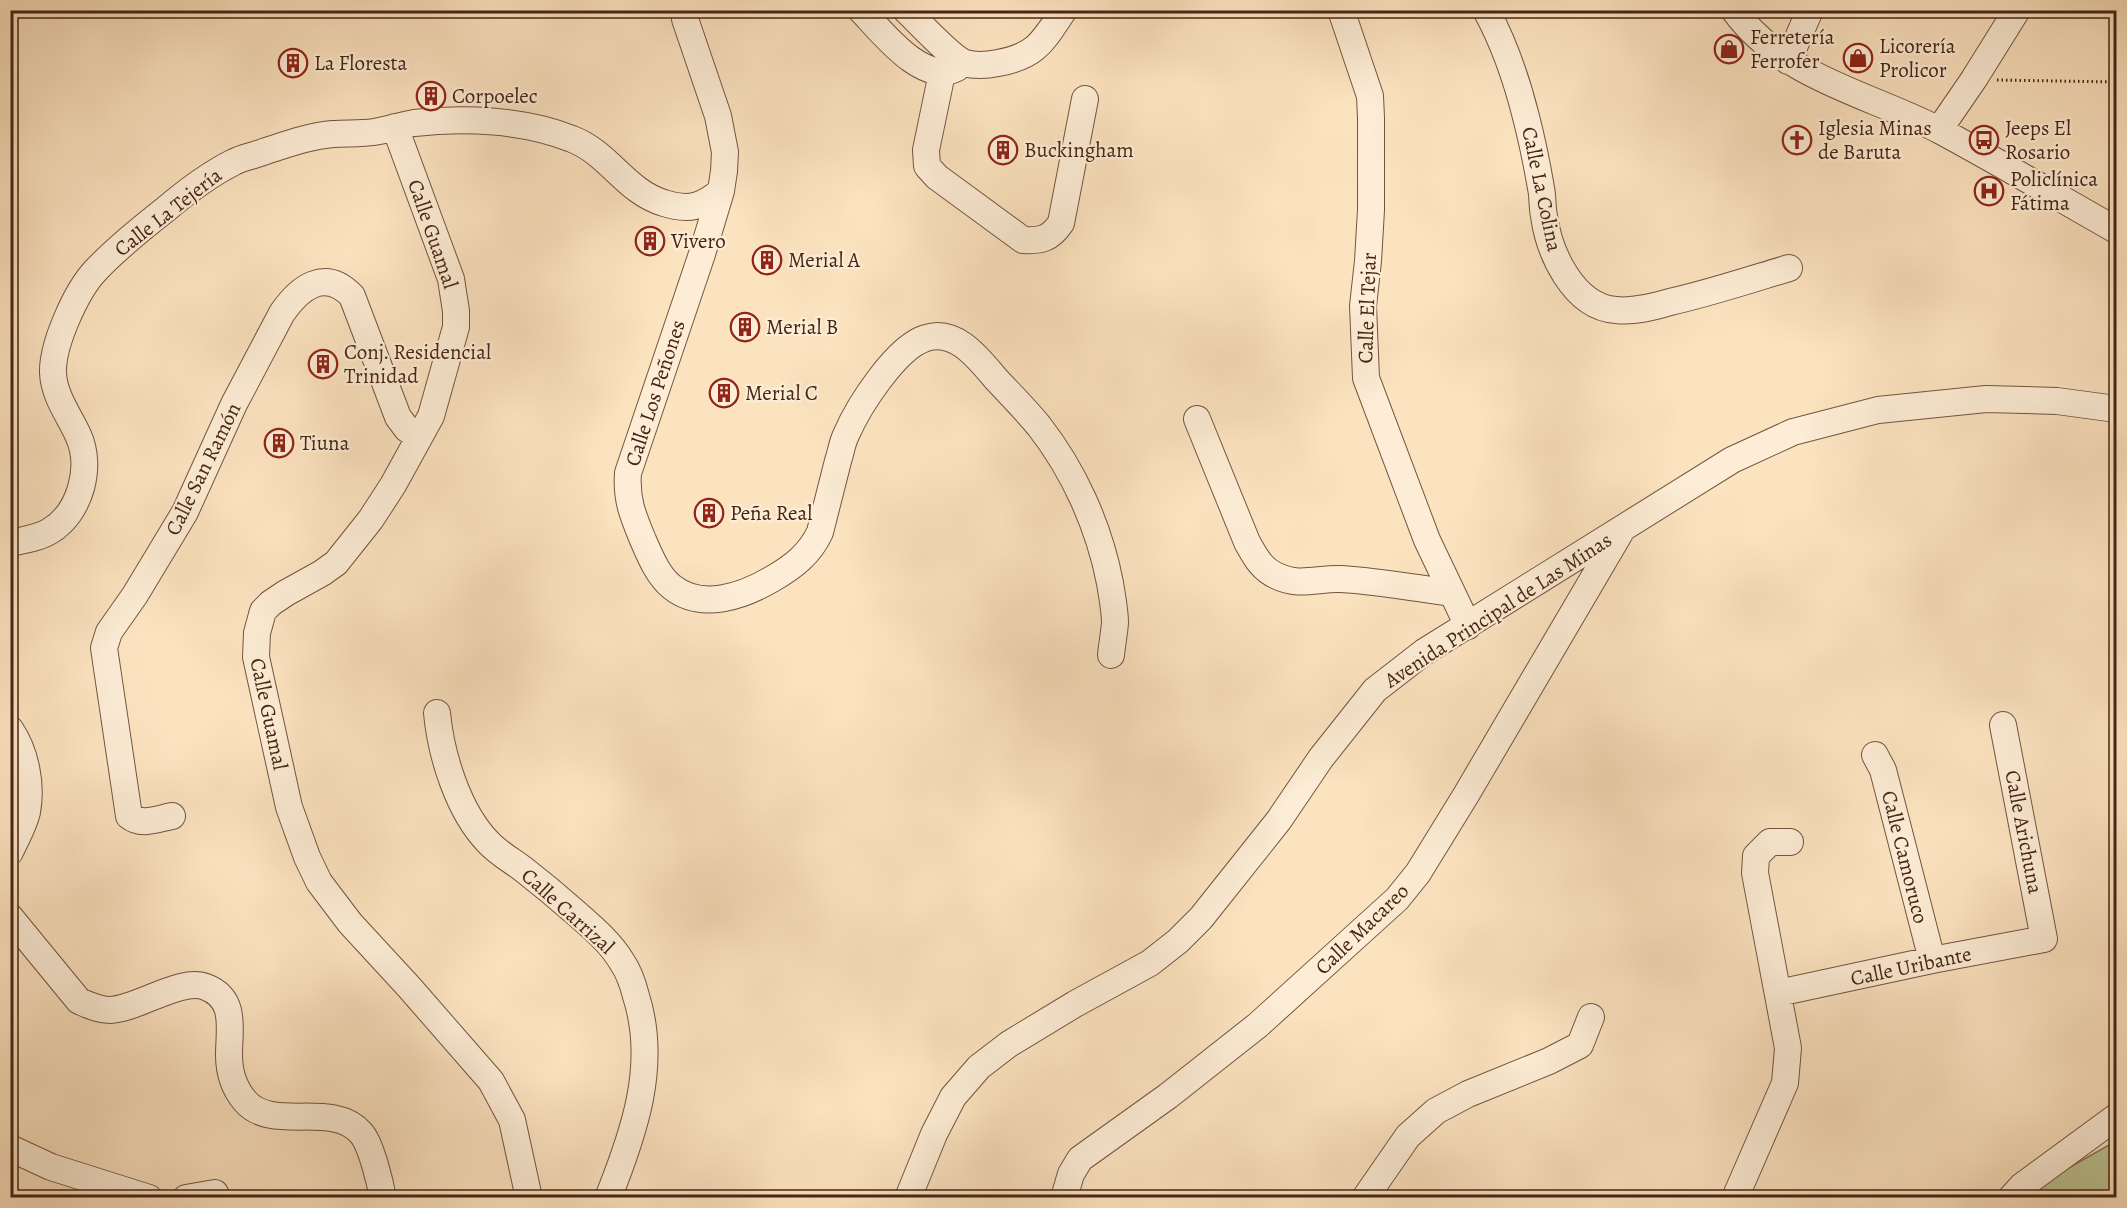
<svg xmlns="http://www.w3.org/2000/svg" width="2127" height="1208" font-family="Alegreya,serif">
<rect width="100%" height="100%" fill="#fce3c0"/>
<filter id="stains"><feTurbulence type="fractalNoise" baseFrequency=".00333" numOctaves="4"/><feColorMatrix values="0 0 0 0 .2 0 0 0 0 .09 0 0 0 0 .02 0 0 0 .5 -.17"/></filter>
<radialGradient id="worn" r=".72"><stop offset=".6" stop-color="#630" stop-opacity="0"/><stop offset="1" stop-color="#630" stop-opacity=".3"/></radialGradient>
<!-- pitch -->
<path fill="#bdc493" stroke="#827454" stroke-width="1.5" d="M2116 1141V1197L2018 1198 2019 1196Z"/>
<g fill="none" stroke-linecap="round" stroke-linejoin="round">
<!-- minor casing -->
<g stroke="#74543f" stroke-width="28">
<path id="minor" d="M685 10V19L718 116 725 152 724 171 721 191 702 254 628 473C626 500 633 516 643 540 650 556 658 576 672 587 702 611 743 596 772 579 793 567 810 554 820 532 826 508 832 484 838 461 841 452 842 443 846 435 858 407 896 347 926 338 956 328 979 359 996 379 1010 394 1025 409 1039 426 1074 471 1099 526 1110 583 1112 596 1115 610 1115 623 1114 634 1112 645 1111 655
M861 10C882 32 923 86 957 68
M906 10C917 21 953 59 965 63 975 66 988 65 998 63 1037 56 1043 41 1064 10
M1341 10 1370 96 1371 118V210L1368 261 1363 306 1366 378 1427 540 1468 626
M1486 10C1504 43 1517 81 1526 117 1532 140 1537 165 1541 188 1543 197 1542 207 1544 216 1549 252 1573 307 1616 310 1634 312 1653 307 1670 302 1710 293 1749 280 1789 268
M1734 10C1783 78 1870 94 1941 131 2000 163 2058 197 2116 230
M1788 61 1810 10
M942 73 926 150 927 166 937 177 1023 240C1041 241 1050 239 1061 223L1085 99
M395 127 451 279 456 311V327L431 416 393 485 371 519 336 563 322 573 286 593 271 603 263 611 257 633 256 657 289 807 307 857 319 882 350 923 409 987 491 1081 512 1120 529 1198
M1939 130 1974 79 2017 10
M1197 419 1247 542C1255 556 1261 569 1277 576 1299 587 1318 578 1341 579 1377 581 1415 588 1452 593
M10 543C23 540 39 538 50 531 80 513 93 467 78 435 69 415 54 396 53 373 52 345 76 291 96 270 116 249 143 227 166 209 186 192 210 174 234 162 243 157 253 156 263 152 285 145 309 136 333 134 346 133 361 134 374 132 388 130 401 125 414 123 464 117 525 120 572 139 609 153 626 192 664 203 689 211 702 207 721 191
M437 713C441 755 458 811 488 842 498 853 511 860 523 869 541 883 559 898 576 913 592 927 611 943 622 962 629 972 633 984 636 996 658 1065 634 1133 608 1198
M10 729C26 752 32 785 27 812 24 825 16 839 10 852
M1875 755 1883 770 1932 960
M172 816C157 819 141 826 129 816L104 648 109 632 135 595 185 512 234 404 282 313C300 287 325 268 352 296L398 417 407 429 419 436
M10 917 79 1001C89 1005 99 1010 110 1010 138 1009 181 977 206 987 237 999 229 1029 229 1055 229 1072 234 1088 245 1101 272 1133 332 1100 361 1133 371 1144 380 1182 383 1198
M1778 993 1932 960 2044 939 2003 725
M10 1148 51 1167 149 1198
M186 1198 215 1193
M908 1198 934 1134 953 1097 979 1067 1009 1044 1075 1004 1150 963 1178 941 1201 918 1279 820 1321 758 1375 690 1424 652 1732 460 1793 432 1878 410 1986 399 2057 401 2116 409
M1064 1198 1071 1174 1080 1159 1168 1096 1258 1025 1397 899 1418 873 1466 795 1620 533
M1365 1198 1408 1136 1436 1111 1468 1094 1549 1061 1580 1045 1591 1017
M1735 1198 1785 1083 1788 1048 1755 873 1756 856 1770 842H1790
M2011 1198 2022 1186 2116 1117"/>
</g>
<!-- path -->
<path stroke="#472514" stroke-width="3" stroke-dasharray="1.5 3" stroke-linecap="butt" d="M1997 80 2116 82"/>
<!-- minor -->
<use href="#minor" stroke="#fdedd6" stroke-width="26"/>
</g>
<!-- icons -->
<defs>
<g id="shop-ring" transform="scale(1.5)"><circle r="9.5" fill="#fdedd6" stroke="#8f2418" stroke-width="1.5"/><path d="M-5-2.5h2.3a2.7 3.5 0 0 1 5.4 0H5L5.5 6h-11ZM-1.5-2.5h3a1.5 2.3 0 0 0-3 0Z" fill="#8f2418"/></g>
<g id="building-ring" transform="scale(1.5)"><circle r="9.5" fill="#fdedd6" stroke="#8f2418" stroke-width="1.5"/><path d="M-4-6H4V6H1V3H-1V6H-4ZM-2.5-4.3h1.7v1.8h-1.7ZM.8-4.3h1.7v1.8H.8ZM-2.5-1h1.7V.8h-1.7ZM.8-1h1.7V.8H.8Z" fill="#8f2418"/></g>
<g id="church-ring" transform="scale(1.5)"><circle r="9.5" fill="#fdedd6" stroke="#8f2418" stroke-width="1.5"/><path d="M-1.2-6h2.4v3.5h3.3v2.4h-3.3V6h-2.4V-.1h-3.3v-2.4h3.3Z" fill="#8f2418"/></g>
<g id="bus-ring" transform="scale(1.5)"><circle r="9.5" fill="#fdedd6" stroke="#8f2418" stroke-width="1.5"/><path d="M-5-6H5V4H4V6H2V4H-2V6H-4V4H-5ZM-3.5-4V0h7V-4ZM-3.5 1.2v1.5H-2V1.2ZM2 1.2v1.5H3.5V1.2Z" fill="#8f2418"/></g>
<g id="hospital-ring" transform="scale(1.5)"><circle r="9.5" fill="#fdedd6" stroke="#8f2418" stroke-width="1.5"/><path d="M-5-5h3v3.5h4V-5h3V5h-3V1.5h-4V5h-3Z" fill="#8f2418"/></g>
</defs>
<g fill-rule="evenodd">
<use href="#shop-ring" x="1729" y="49"/>
<use href="#shop-ring" x="1858" y="58"/>
<use href="#building-ring" x="293" y="63"/>
<use href="#building-ring" x="431" y="96"/>
<use href="#church-ring" x="1797" y="140"/>
<use href="#bus-ring" x="1984" y="140"/>
<use href="#building-ring" x="1003" y="150"/>
<use href="#hospital-ring" x="1989" y="191"/>
<use href="#building-ring" x="650" y="241"/>
<use href="#building-ring" x="767" y="260"/>
<use href="#building-ring" x="745" y="327"/>
<use href="#building-ring" x="323" y="364"/>
<use href="#building-ring" x="724" y="393"/>
<use href="#building-ring" x="279" y="443"/>
<use href="#building-ring" x="709" y="513"/>
</g>
<g text-anchor="middle" dominant-baseline="central" stroke-width="4.5" stroke-linejoin="round" paint-order="stroke">
<!-- poi labels -->
<g font-size="21" fill="#472514" stroke="#fdedd6" text-anchor="start">
<text x="1750" y="37">Ferretería<tspan x="1750" dy="24">Ferrofer</tspan></text>
<text x="1879" y="46">Licorería<tspan x="1879" dy="24">Prolicor</tspan></text>
<text x="314" y="63">La Floresta</text>
<text x="452" y="96">Corpoelec</text>
<text x="1818" y="128">Iglesia Minas<tspan x="1818" dy="24">de Baruta</tspan></text>
<text x="2005" y="128">Jeeps El<tspan x="2005" dy="24">Rosario</tspan></text>
<text x="1024" y="150">Buckingham</text>
<text x="2010" y="179">Policlínica<tspan x="2010" dy="24">Fátima</tspan></text>
<text x="671" y="241">Vivero</text>
<text x="788" y="260">Merial A</text>
<text x="766" y="327">Merial B</text>
<text x="344" y="352">Conj. Residencial<tspan x="344" dy="24">Trinidad</tspan></text>
<text x="745" y="393">Merial C</text>
<text x="300" y="443">Tiuna</text>
<text x="730" y="513">Peña Real</text>
</g>
<!-- street labels -->
<g font-size="21" fill="#472514" stroke="#fdedd6">
<text transform="translate(1542 189) rotate(78)">Calle La Colina</text>
<text transform="translate(168 212) rotate(-38)">Calle La Tejería</text>
<text transform="translate(433 234) rotate(71)">Calle Guamal</text>
<text transform="translate(1367 308) rotate(-88)">Calle El Tejar</text>
<text transform="translate(655 393) rotate(-72)">Calle Los Peñones</text>
<text transform="translate(203 469) rotate(-64)">Calle San Ramón</text>
<text transform="translate(1498 610) rotate(-33)">Avenida Principal de Las Minas</text>
<text transform="translate(269 714) rotate(78)">Calle Guamal</text>
<text transform="translate(2024 832) rotate(79)">Calle Arichuna</text>
<text transform="translate(1905 857) rotate(76)">Calle Camoruco</text>
<text transform="translate(568 911) rotate(42)">Calle Carrizal</text>
<text transform="translate(1362 929) rotate(-44)">Calle Macareo</text>
<text transform="translate(1911 966) rotate(-12)">Calle Uribante</text>
</g>
</g>
<!-- margin -->
<rect width="2127" height="1208" fill="none" stroke="#fce3c0" stroke-width="36"/>
<rect x="12" y="12" width="2103" height="1184" fill="none" stroke="#472514" stroke-width="3"/>
<rect x="18" y="18" width="2091" height="1172" fill="none" stroke="#472514" stroke-width="1.5"/>
<rect width="100%" height="100%" filter="url(#stains)"/>
<rect width="100%" height="100%" fill="url(#worn)"/>
</svg>
